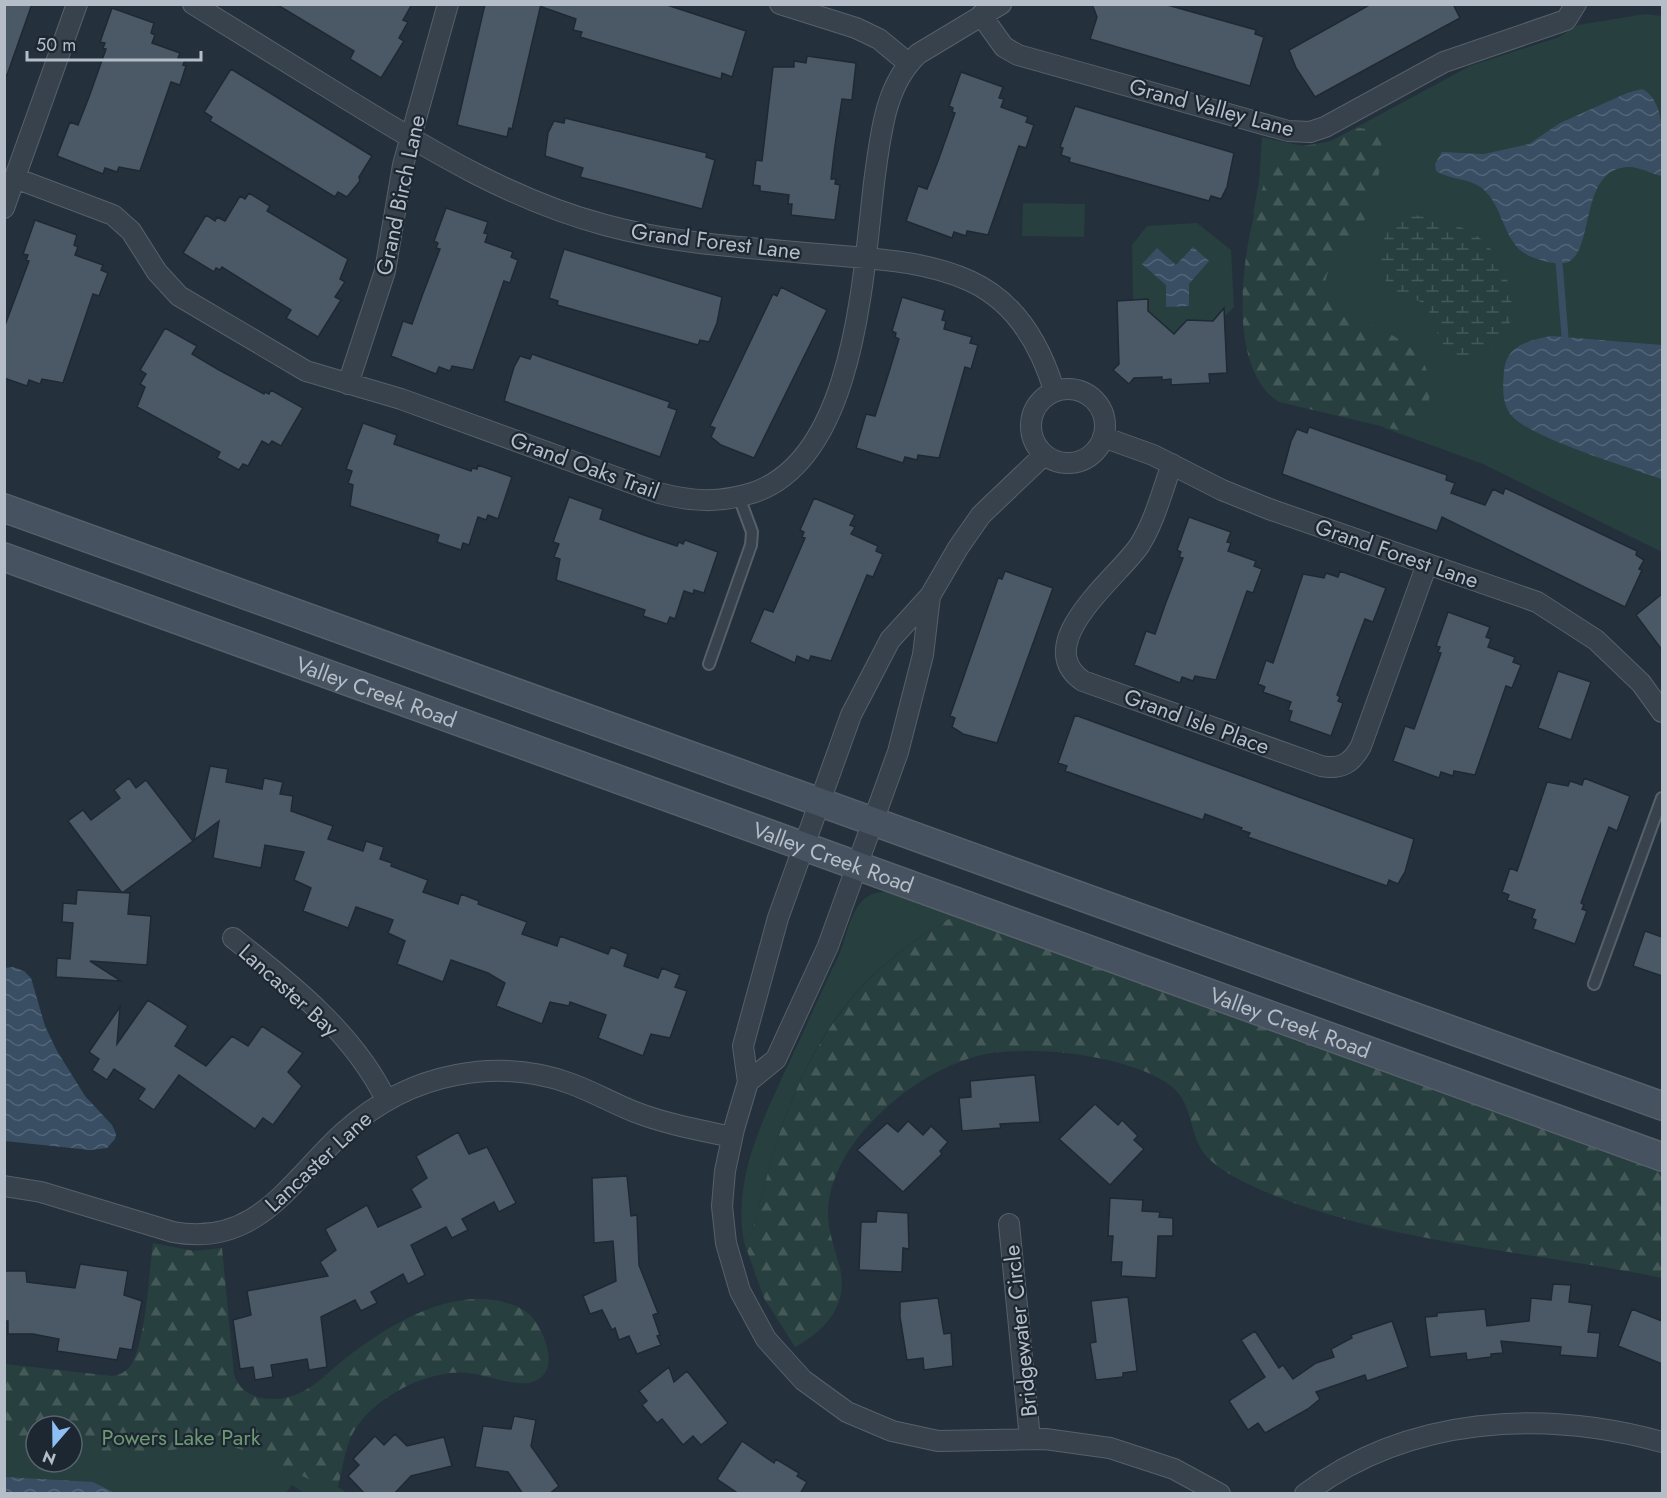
<svg xmlns="http://www.w3.org/2000/svg" width="1667" height="1498" font-family="Jost,sans-serif">
<defs>
<pattern id="forest-firs" width="22" height="20" patternUnits="userSpaceOnUse" patternTransform="scale(1.5)"><rect width="22" height="20" fill="#273f3e"/><path d="M5 1l3.5 6h-7zM16 11l3.5 6h-7z" fill="#445958"/></pattern>
<pattern id="wetland-marsh" width="20" height="14" patternUnits="userSpaceOnUse" patternTransform="scale(1.5)"><rect width="20" height="14" fill="#273f3e"/><path d="M1 5h8M5 5V1M11 12h8M15 12V8" fill="none" stroke="#445958"/></pattern>
<pattern id="water-waves" width="16" height="10" patternUnits="userSpaceOnUse" patternTransform="scale(1.5)"><rect width="16" height="10" fill="#394e63"/><path d="M0 5q4-4 8 0t8 0" fill="none" stroke="#536678"/></pattern>
</defs>
<rect width="100%" height="100%" fill="#24313c"/>
<!-- green -->
<path fill="#273f3e" fill-rule="evenodd" d="M1645 14 1662 16V552L1483 464 1384 428 1253 214 1259 181 1262 137 1303 146 1331 141 1470 66 1559 37 1578 25Z
M1023 203 1085 204 1084 237 1022 236Z
M1197 223 1231 250 1234 307 1222 319 1218 315 1213 321 1187 320 1181 326 1182 337H1177L1157 319 1149 324 1148 300 1133 299 1132 245 1147 226Z
M888 892 956 915C854 972 808 1041 774 1151 766 1178 760 1205 752 1231L744 1242C731 1175 768 1109 795 1050 810 1018 824 986 839 955 846 939 850 912 863 900 870 893 878 892 888 892Z
M158 1245 194 1251 220 1249 234 1418 347 1493H304L292 1485 285 1494 5 1493 4 1394 134 1405ZM36 1426H72V1462H36Z"/>
<!-- forest -->
<path fill="url(#forest-firs)" d="M1360 128 1374 130 1381 139C1383 171 1373 210 1355 237 1341 258 1325 262 1325 291 1335 321 1404 325 1425 366 1431 378 1432 394 1427 406 1422 418 1415 428 1402 431L1279 402C1223 367 1243 239 1263 187 1267 176 1270 162 1279 154 1291 143 1312 147 1327 142 1339 139 1348 130 1360 128Z
M956 915 1662 1171V1278C1543 1253 1418 1246 1303 1206 1276 1197 1212 1173 1200 1147 1189 1126 1191 1101 1171 1086 1131 1055 1025 1043 977 1056 952 1063 925 1077 905 1092 868 1121 833 1158 828 1208 827 1228 834 1246 839 1264 850 1304 827 1329 795 1347L764 1298 744 1242 752 1231C760 1205 766 1178 774 1151 808 1042 855 972 956 915Z
M153 1243 194 1251 222 1248 234 1374C241 1400 273 1403 295 1395 315 1388 330 1370 346 1358 387 1326 445 1290 500 1301 511 1304 524 1308 532 1317 545 1333 562 1373 532 1382 517 1387 485 1375 469 1373 429 1368 368 1399 351 1437 343 1455 342 1475 336 1493L261 1455 225 1445H202L141 1455 108 1454 72 1448V1426H36V1442L5 1438V1364L112 1376C120 1375 126 1372 131 1365 146 1341 149 1273 153 1243Z"/>
<!-- wetland -->
<path fill="url(#wetland-marsh)" d="M1407 215C1430 215 1454 222 1474 234 1513 258 1534 342 1475 356 1466 358 1456 356 1449 350 1436 339 1434 319 1426 305 1414 297 1397 295 1388 284 1372 262 1383 223 1407 215Z"/>
<!-- water -->
<path fill="url(#water-waves)" d="M1642 89C1667 100 1663 150 1662 176 1651 174 1639 166 1627 167 1579 170 1595 250 1568 262 1559 266 1542 261 1532 257 1503 247 1505 208 1483 189 1470 178 1450 180 1436 171L1435 164 1442 152 1484 154 1529 144 1560 123 1627 93Z
M1193 247 1209 261 1189 284V306L1166 307V285L1142 264 1157 248 1176 265Z
M1551 336 1662 345V479C1631 468 1528 437 1511 415 1501 402 1503 385 1504 371 1506 345 1530 340 1551 336Z
M13 967 24 971 31 978 45 1026 57 1051 85 1096 112 1125 116 1134 115 1139 107 1148 90 1150 5 1141 4 968Z
M5 1477 93 1482 115 1493H5Z"/>
<g fill="none" stroke-linecap="round" stroke-linejoin="round">
<!-- stream -->
<path stroke="#394e63" stroke-width="7" d="M1559 262 1565 337"/>
</g>
<!-- building -->
<path fill="#4b5865" stroke="#1f2933" stroke-width="1.5" d="M4 4H32L7 75H4Z
M276 4H412L403 20 408 22 399 38 404 41 381 78 350 59 354 51Z
M485 4H541L512 129 509 128 507 137 457 125Z
M542 4H664L746 31 732 77 722 73 721 79 580 37 582 32 573 30 576 19 542 7Z
M1092 4H1164L1256 30 1255 34 1264 37 1250 86 1090 39 1097 17Z
M1371 4H1453L1460 18 1315 97 1296 68 1289 50Z
M112 8 154 23 151 33 155 35 152 43 180 53 178 58 185 60 183 65 186 66 180 85 171 82 140 171 119 167 117 172 105 168 103 174 57 156 70 122 78 125 89 97 106 49 103 48 105 43 100 42Z
M807 56 856 63 852 100 842 99 835 145 831 179H836L835 184 840 185 835 220 791 215 792 204H788L789 195 760 191V186L753 185 756 160 762 161 773 67H794V61L806 63Z
M231 69 372 156 359 177 360 181 347 197 338 192 335 197 210 121 212 117 204 112Z
M961 72 1003 87 999 98 1004 99 1001 107 1028 117 1026 122 1034 125 1026 148 1019 146 988 235 967 231 966 236 954 232 952 238 906 221 918 186 927 189 938 161 955 113 952 112 953 108 949 106Z
M1075 106 1234 153 1227 187 1221 199 1211 196 1209 201 1069 162 1070 158 1061 155 1063 148 1060 147Z
M565 118 707 153 706 157 715 160 702 209 580 177 583 168 545 156 548 133 554 121 564 123Z
M249 193 270 206 267 211 348 259 340 279 345 282 335 297 341 300 318 337 286 318 291 310 265 294 222 267 220 270 216 268 214 272 183 253 206 215 215 221 217 217 225 221 240 196 245 199Z
M446 208 488 222 484 233 488 234 485 242 513 252 511 257 518 260 510 283 504 281 473 370 452 366 450 371 439 367 436 374 391 356 403 321 412 324 422 296 440 249 436 248 438 243 434 241Z
M35 220 77 235 74 245 78 247 75 255 103 265 101 270 108 273 99 296 93 294 63 383 42 379 40 384 29 380 27 386 4 378V328L29 261 26 260 28 255 23 254Z
M564 249 722 297 717 323 709 342 700 340 698 345 557 305 558 301 549 298Z
M781 287 827 310 754 458 721 445 711 437 715 428 710 426 773 294 777 296Z
M902 297 945 310 942 320 946 321 944 329 972 337 970 343 978 345 971 369 965 367 939 458 918 455 917 460 905 457 903 463 856 448 866 414 875 416 889 372 899 339 895 337 896 333 892 331Z
M1148 299V311L1174 334 1187 320 1213 321 1224 308 1227 373 1209 374 1210 383 1171 385V379L1162 380V377L1134 378 1129 384 1113 370 1119 364 1117 301Z
M165 328 197 346 192 354 219 370 264 394 265 392 269 394 271 390 303 408 281 446 272 441 269 445 262 441 248 466 243 464 239 470 217 458 220 452 137 407 145 387 140 384 146 374 140 370Z
M532 354 670 402 668 407 677 410 660 457 504 401 514 367 520 356 530 359Z
M363 423 397 435 394 444 471 471 472 468 477 469 478 465 512 477 498 519 488 515 486 520 478 517 469 545 463 543 461 550 437 542 439 535 350 506 353 485 348 483 352 471 346 469Z
M1309 427 1447 475 1446 480 1455 483 1451 493 1485 505 1493 489 1503 494 1505 488 1637 551 1636 555 1644 560 1639 569 1642 570 1625 607 1442 517 1437 531 1282 474 1291 441 1297 429 1307 433Z
M569 497 603 509 600 519 644 535 677 546 679 542 683 544 685 540 718 552 704 593 694 590 693 594 684 591 675 619 670 617 667 624 643 616 645 610 556 580 560 559 554 557 559 544 553 542Z
M814 498 855 515 850 525 855 527 851 534 878 546 876 551 883 554 873 577 867 575 831 661 811 656 809 661 797 656 795 663 750 642 764 609 773 612 805 538 802 537 804 532 800 530Z
M1189 517 1231 532 1227 542 1231 543 1228 551 1256 561 1254 566 1262 569 1253 593 1247 591 1216 680 1195 676 1193 681 1182 677 1180 683 1134 665 1146 631 1155 634 1165 605 1183 558 1179 557 1181 552 1177 550Z
M1005 571 1053 588 997 743 963 734 952 727 955 718 950 716 998 578 1002 579Z
M1340 571 1386 588 1373 622 1365 619 1354 648 1337 695 1340 697 1338 701 1343 703 1331 736 1289 721 1292 711 1288 710 1291 702 1263 692 1265 687 1258 684 1266 660 1273 663 1303 574 1324 578 1326 573 1338 577Z
M1662 594V650L1636 615Z
M1448 612 1490 627 1486 637 1491 639 1488 647 1515 657 1513 662 1521 665 1512 688 1506 686 1475 775 1454 771 1453 776 1441 772 1439 778 1393 761 1405 726 1414 729 1430 684 1441 653 1438 652 1440 647 1436 646Z
M1558 671 1591 682 1571 740 1538 728Z
M1075 715 1414 839 1405 872 1398 884 1389 880 1387 886 1248 837 1250 833 1241 830 1242 828 1205 814 1203 820 1065 771 1067 766 1058 763Z
M210 766 228 769 226 782 262 789 264 778 283 782 280 794 293 796 291 811 333 826 328 839 363 851 366 841 384 847 380 859 392 863 391 866 428 880 423 892 458 904 461 894 479 901 478 904 527 922 522 934 557 946 560 936 608 954 611 947 628 954 624 966 658 978 662 968 680 975 675 987 687 991 670 1038 651 1034 643 1056 598 1038 606 1015 570 1002 569 1006 550 1002 542 1024 496 1006 505 983 488 973 451 960 443 982 397 964 405 941 388 933 393 920 356 907 348 928 303 911 311 888 294 880 304 852 265 845 261 868 213 858 219 821 194 840Z
M129 778 136 788 146 780 193 841 122 893 68 821 83 810 91 820 120 798 114 790Z
M1584 778 1630 796 1617 831 1609 827 1598 856 1581 903 1584 905 1582 909 1587 911 1575 944 1533 929 1536 920 1532 918 1535 910 1507 900 1509 895 1502 892 1510 868 1517 871 1547 782 1568 786 1570 781 1582 785Z
M77 890 130 893 128 914 151 916 147 965 90 961 121 981 56 977 57 958 70 959 73 923 62 922 63 903 76 904Z
M1645 931 1662 937V976L1633 966Z
M148 1000 188 1026 175 1046 206 1066 232 1036 248 1046 262 1026 303 1053 288 1072 302 1086 273 1125 263 1118 255 1129 179 1075 154 1110 138 1099 145 1089 114 1069 107 1080 92 1070 99 1059 89 1052 120 1007 117 1044Z
M1035 1075 1040 1122 1000 1124 1001 1128 962 1131 959 1098 971 1097 970 1081Z
M1095 1104 1118 1125 1122 1120 1138 1136 1134 1140 1144 1149 1110 1185 1059 1139Z
M908 1121 923 1135 931 1126 948 1142 940 1151 942 1154 903 1192 857 1150 887 1123 898 1132Z
M458 1132 469 1154 487 1147 516 1203 499 1212 494 1202 462 1219 468 1230 452 1238 446 1227 411 1245 425 1275 408 1284 403 1274 371 1292 377 1303 361 1311 355 1300 321 1317 327 1367 309 1370 307 1359 271 1365 273 1377 255 1380 253 1367 240 1369 233 1320 251 1315 247 1291 328 1276 320 1262 336 1250 325 1229 367 1205 378 1227 421 1207 411 1189 427 1178 416 1156Z
M627 1176 631 1216 637 1215 639 1265 658 1313 653 1315 660 1335 657 1336 661 1345 637 1354 629 1336 619 1340 615 1328 612 1330 602 1310 590 1314 583 1296 616 1281 613 1241 594 1243 592 1178Z
M1110 1198 1143 1200 1142 1211 1160 1212 1159 1217 1173 1218V1236H1158L1156 1278 1121 1276 1122 1262H1111L1113 1236H1108Z
M877 1211 908 1213 909 1249 903 1248 902 1272 859 1270 861 1222H876Z
M80 1264 128 1271 124 1295 142 1301 132 1350 120 1348 117 1360 57 1351 59 1339 33 1334H8V1321H4V1271H26L27 1282 75 1288Z
M1553 1284 1571 1285 1569 1302 1592 1305 1588 1332 1600 1333 1597 1358 1560 1355 1561 1347 1501 1341 1503 1353 1491 1354V1357L1467 1360 1466 1353 1430 1357 1425 1317 1437 1316V1313L1485 1309 1487 1326 1529 1321 1531 1298 1551 1300Z
M1128 1297 1137 1371 1123 1373V1377L1096 1380 1090 1343 1096 1342 1091 1301Z
M938 1298 944 1334 951 1333 953 1366 924 1370 923 1358 907 1360 900 1317V1302Z
M1632 1309 1662 1321V1364L1618 1346Z
M1392 1321 1408 1367 1367 1381 1365 1375 1316 1392 1320 1399 1308 1409 1265 1433 1258 1423 1248 1430 1229 1401 1265 1377 1241 1340 1255 1331 1279 1368 1283 1365 1293 1379 1316 1363 1334 1357 1331 1349 1352 1338 1351 1335Z
M669 1367 674 1382 687 1371 728 1423 701 1445 693 1436 683 1445 662 1419 657 1423 642 1405 647 1401 639 1391Z
M514 1416 536 1420 531 1446 559 1486 549 1494H523L508 1472 475 1467 483 1426 511 1429Z
M395 1434 407 1446 444 1437 452 1466 411 1476 394 1494H365L348 1476 359 1465 353 1459 375 1436 384 1445Z
M742 1441 774 1463 776 1459 799 1473 797 1476 807 1482 800 1494H739L717 1479Z"/>
<g fill="none" stroke-linecap="round" stroke-linejoin="round">
<!-- lane casing -->
<g stroke="#56606a" stroke-width="14">
<path id="lane" d="M709 664 751 545 752 532 739 497
M1594 984 1662 798"/>
</g>
<!-- street casing -->
<g stroke="#56606a" stroke-width="22">
<path id="street" d="M193 4C247 37 300 70 353 103 433 152 514 201 605 225 678 245 755 248 830 255 877 259 926 261 970 281 1016 302 1040 344 1054 390
M780 4 856 28 879 39 908 63
M981 15 1004 47 1018 55 1288 131 1310 132 1325 127 1444 62 1566 20 1576 4
M15 178 113 215 131 231 157 272 179 296 306 371 401 399 659 493C692 502 720 503 752 493 858 459 863 267 875 175 881 133 885 85 918 54L1001 4
M4 208 77 4
M348 384 385 271 403 165 448 4
M1031 426a37 37 0 1 1 74 0a37 37 0 1 1-74 0Z
M1103 437 1153 455 1222 490 1269 509 1537 602 1596 640 1641 683 1662 712
M1044 455 981 515 958 548 930 596 890 640 851 715 778 918 743 1046 748 1082 734 1129 725 1171 722 1206 726 1243 740 1291 766 1339 803 1380 847 1412 892 1431 938 1441 1045 1439 1110 1448 1174 1469 1220 1494
M1172 464C1162 491 1155 521 1139 546 1118 577 1029 644 1083 681L1321 766C1341 770 1352 763 1361 746L1427 564
M233 938C290 983 354 1033 386 1100
M748 1082 776 1059 828 946 898 752 923 655 930 596
M4 1186 41 1192 173 1232C257 1248 291 1180 344 1132 376 1103 414 1083 456 1075 493 1068 533 1070 569 1083 592 1091 612 1103 635 1112 666 1124 699 1130 732 1137
M1009 1224 1030 1439
M1305 1494C1408 1416 1542 1409 1662 1442"/>
</g>
<!-- secondary casing -->
<g stroke="#56606a" stroke-width="30">
<g id="secondary">
<path d="M4 508 1662 1106"/>
<path id="s1" d="M4 557 1662 1157"/>
</g>
</g>
<!-- lane -->
<use href="#lane" stroke="#38424c" stroke-width="10"/>
<!-- street -->
<use href="#street" stroke="#38424c" stroke-width="20"/>
<!-- secondary -->
<use href="#secondary" stroke="#46525f" stroke-width="27"/>
</g>
<g text-anchor="middle" dominant-baseline="central" stroke-width="4.5" stroke-linejoin="round" paint-order="stroke">
<!-- street labels -->
<g font-size="22" fill="#b4bdc8" stroke="#1d2731">
<text transform="translate(1212 107) rotate(15)">Grand Valley Lane</text>
<text transform="translate(400 195) rotate(-78)">Grand Birch Lane</text>
<text transform="translate(716 241) rotate(7)">Grand Forest Lane</text>
<text transform="translate(585 465) rotate(20)">Grand Oaks Trail</text>
<text transform="translate(1397 553) rotate(19)">Grand Forest Lane</text>
<text stroke="none"><textPath href="#s1" startOffset="396">Valley Creek Road</textPath></text>
<text transform="translate(1197 721) rotate(20)">Grand Isle Place</text>
<text stroke="none"><textPath href="#s1" startOffset="882">Valley Creek Road</textPath></text>
<text transform="translate(289 990) rotate(42)">Lancaster Bay</text>
<text stroke="none"><textPath href="#s1" startOffset="1368">Valley Creek Road</textPath></text>
<text transform="translate(318 1161) rotate(-43)">Lancaster Lane</text>
<text transform="translate(1020 1331) rotate(-96)">Bridgewater Circle</text>
</g>
<!-- park labels -->
<g font-size="22" fill="#6c9872" stroke="#1d2731">
<text x="181" y="1437">Powers Lake Park</text>
</g>
</g>
<!-- border -->
<rect width="1667" height="1498" fill="none" stroke="#b4bdc8" stroke-width="12"/>
<!-- north arrow -->
<g transform="translate(54 1444) rotate(200)"><circle r="28" fill="#1d2731" stroke="#59636d" stroke-width="1.5"/>
<path d="M0-4.5L10 22L0 15L-10 22Z" fill="#8dbff4"/>
<text y="-9" font-size="16" font-weight="bold" text-anchor="middle" fill="#b4bdc8">N</text>
</g>
<!-- scale -->
<path d="M27 51v9h174v-9" fill="none" stroke="#b4bdc8" stroke-width="3"/>
<text x="36" y="51" font-size="18" fill="#b4bdc8" stroke="#1d2731" stroke-width="4.5" paint-order="stroke">50 m</text>
</svg>
